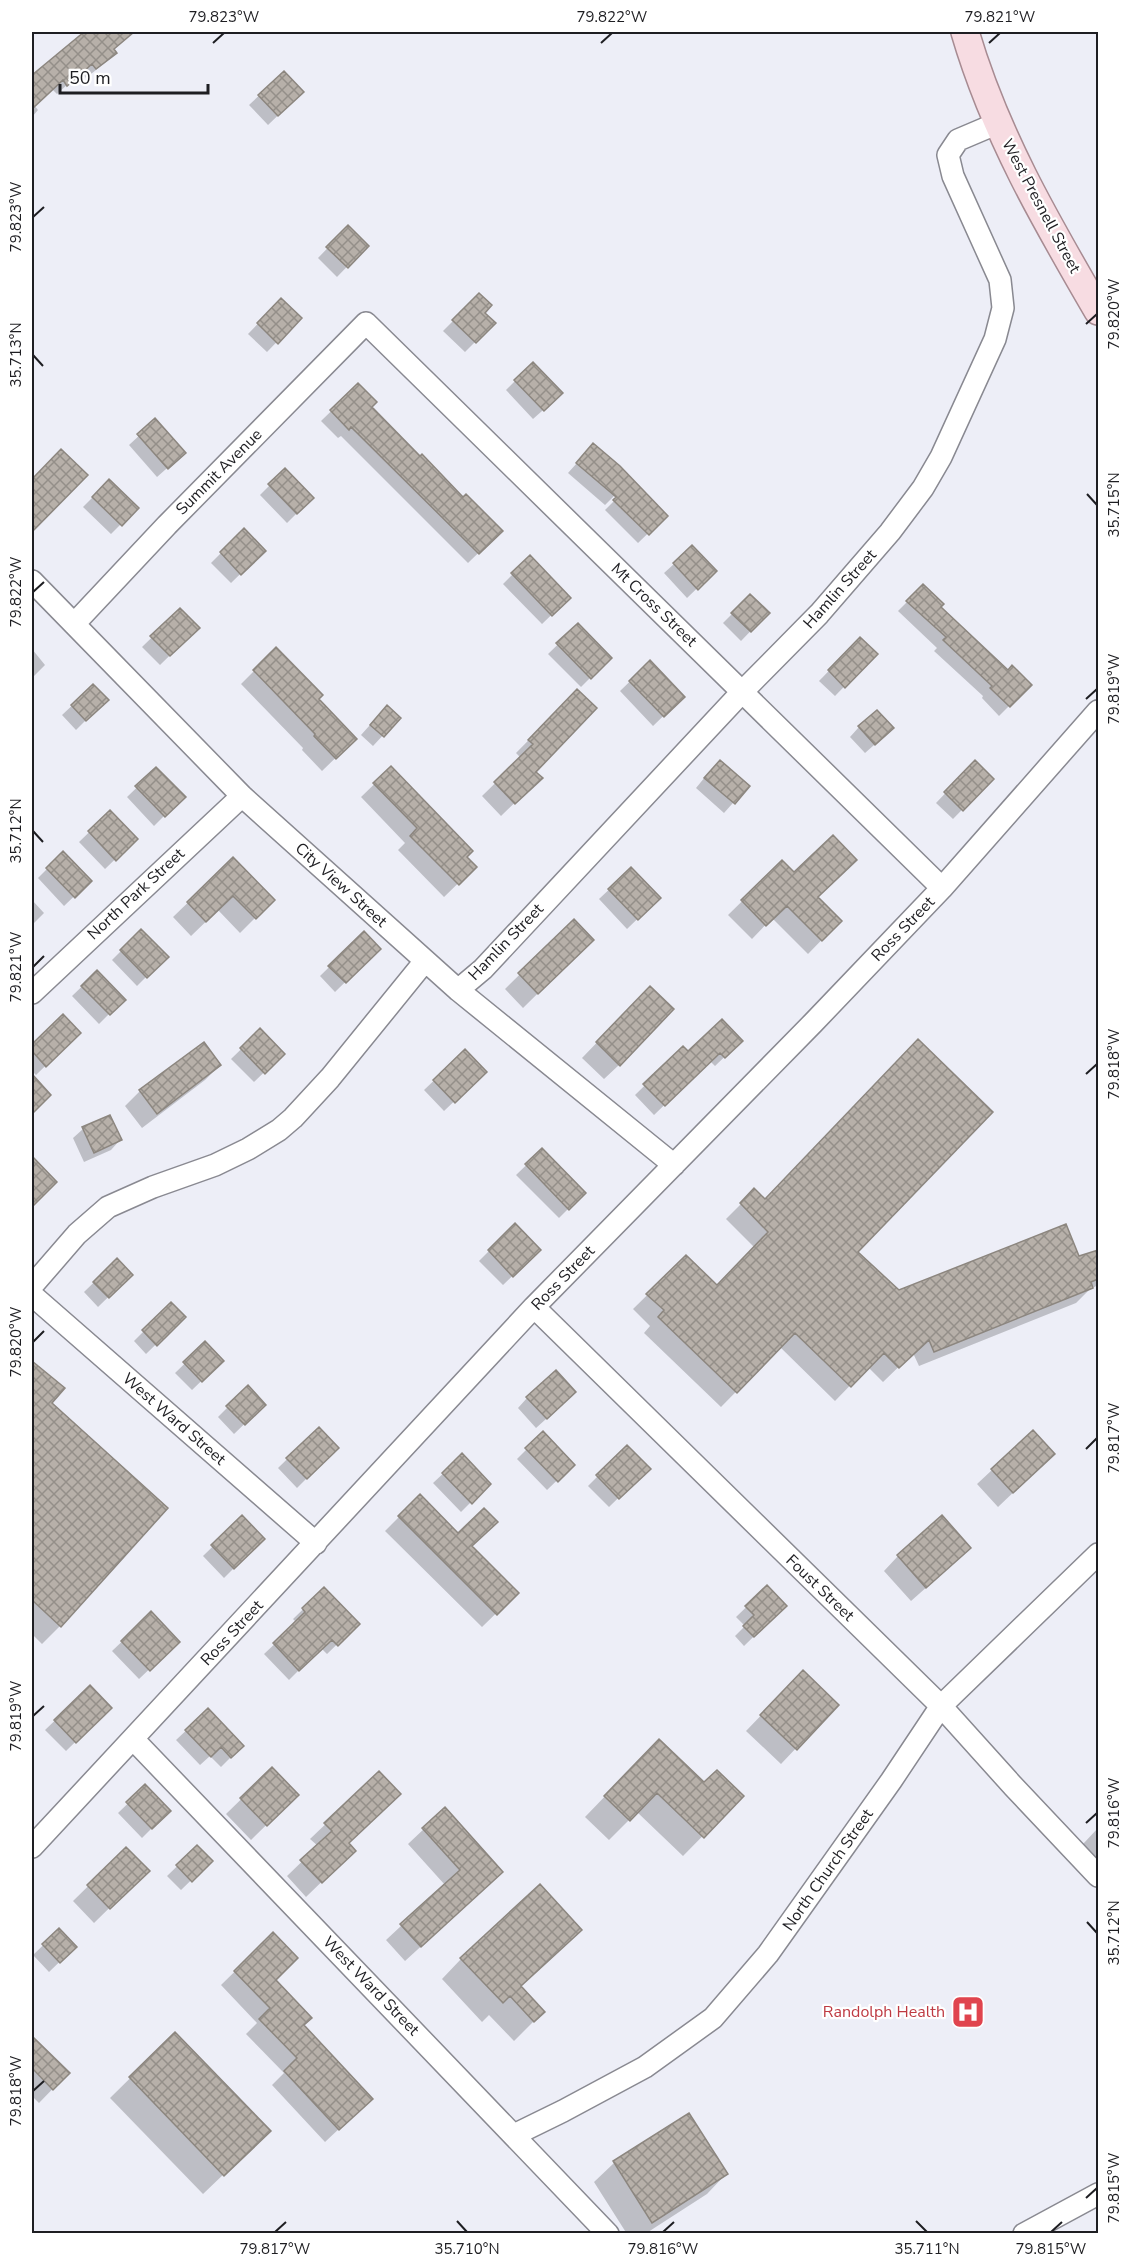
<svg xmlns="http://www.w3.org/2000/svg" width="1130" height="2265" font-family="'Nunito Sans',sans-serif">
<defs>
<pattern id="building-cross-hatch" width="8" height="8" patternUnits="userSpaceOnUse" patternTransform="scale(1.5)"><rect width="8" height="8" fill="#b7b0a9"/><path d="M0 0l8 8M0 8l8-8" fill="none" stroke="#948f89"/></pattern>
</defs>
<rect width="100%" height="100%" fill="#edeef7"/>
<!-- shadow -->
<path fill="#0003" d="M86 32H134L113 50 115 53 106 62 86 78 81 72 57 94 52 89 34 105 38 110 32 117V77Z
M283 73 292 102 268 125 249 105Z
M348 227 367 246 337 277 318 258Z
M479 295 483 313 494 323 465 352 443 331Z
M281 300 300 318 267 352 248 334Z
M515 381 551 403 533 419 506 390Z
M358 385 370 407 420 458 501 531 468 563 341 436 338 438 321 421Z
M155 421 174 462 157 477 129 445Z
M593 445 666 516 638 543 605 510 620 495 617 493 605 505 568 473Z
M61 451 85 475 32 530V481Z
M285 470 312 498 287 523 260 495Z
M109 481 137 508 111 534 83 507Z
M244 530 264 551 231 583 211 563Z
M530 557 569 598 542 624 503 584Z
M674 564 715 571 687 598 664 573Z
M923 586 939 607 1007 671 1030 685 999 716 982 698 983 696 934 651 937 648 898 611Z
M750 596 768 613 741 641 723 623Z
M180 610 198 628 160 665 142 647Z
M578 625 610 658 581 687 548 654Z
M860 639 876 654 835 696 819 681Z
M32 649 45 665 32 678Z
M276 649 317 700 355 739 322 771 302 750 303 748 241 684Z
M650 662 683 697 653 726 620 691Z
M93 686 106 700 76 730 62 715Z
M577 691 534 772 540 778 501 816 482 796 521 758 516 753Z
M378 716 399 718 373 746 361 735Z
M859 727 882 738 865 753 850 737Z
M975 762 992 779 953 819 936 803Z
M391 768 475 867 444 897 398 850 405 843 361 797Z
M156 769 183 797 154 826 127 797Z
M710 771 748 786 724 813 696 788Z
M110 812 136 839 105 869 79 842Z
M63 853 90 881 64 906 38 878Z
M233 859 273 900 240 933 218 910 191 936 173 917Z
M782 862 840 921 808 954 772 918 752 939 728 915Z
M631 869 659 898 627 929 599 899Z
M32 900 44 913 32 925Z
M574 921 592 940 523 1008 505 989Z
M141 931 166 957 137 986 112 960Z
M364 933 379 949 335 992 320 976Z
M97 972 123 1000 99 1024 72 996Z
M635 1003 619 1065 604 1079 582 1058Z
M63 1016 79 1033 36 1075 32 1071V1046Z
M260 1031 283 1054 254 1082 231 1059Z
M741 1041 715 1066 710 1061 654 1115 635 1095 683 1048 688 1053Z
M465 1051 485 1072 444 1111 424 1090Z
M220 1065 205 1080 142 1128 125 1106 140 1091Z
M110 1117 120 1140 111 1150 84 1162 73 1138 83 1129Z
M542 1150 584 1193 559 1218 516 1175Z
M36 1163 54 1182 32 1205V1167Z
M754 1191 764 1201 856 1252 899 1292 1078 1258 1098 1251V1285L1089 1290 1076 1303 919 1366 913 1353 883 1382 868 1367 835 1401 780 1347 721 1407 644 1333 650 1326 633 1309 686 1257 716 1287 754 1247 726 1219Z
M515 1225 539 1250 503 1285 479 1261Z
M117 1260 131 1275 98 1307 84 1292Z
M171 1304 184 1317 146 1354 134 1341Z
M205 1344 222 1361 192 1390 175 1373Z
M32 1362 63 1388 50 1403 60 1626 42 1644 32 1634Z
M248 1387 264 1405 234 1434 218 1417Z
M527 1398 565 1402 536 1428 518 1408Z
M318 1429 337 1448 297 1488 278 1468Z
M543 1433 573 1465 547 1490 517 1459Z
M627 1447 648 1469 609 1507 588 1486Z
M462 1456 489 1484 461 1512 433 1483Z
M1038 1469 998 1507 977 1484 992 1470Z
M420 1496 517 1593 482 1627 385 1531Z
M242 1518 263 1539 224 1578 203 1556Z
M898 1556 954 1563 911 1601 884 1571Z
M767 1587 785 1606 744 1646 735 1636 745 1626 736 1617Z
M324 1589 358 1624 327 1654 321 1648 289 1680 264 1654 297 1623 293 1619Z
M151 1614 178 1642 139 1679 112 1651Z
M90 1687 110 1708 66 1751 45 1730Z
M788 1687 837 1705 781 1764 746 1731Z
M208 1710 242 1746 221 1767 210 1756 200 1765 176 1740Z
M639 1761 704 1784 742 1796 683 1856 637 1812 609 1840 585 1817Z
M272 1769 297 1795 251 1840 226 1814Z
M379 1773 339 1865 306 1897 287 1876 318 1846 310 1839Z
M145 1787 169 1811 142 1838 118 1813Z
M444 1810 486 1887 405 1961 386 1940 445 1885 408 1844Z
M1098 1828V1860L1083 1844Z
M197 1847 211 1861 181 1890 167 1876Z
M126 1849 147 1871 94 1923 73 1901Z
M59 1930 75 1947 49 1972 33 1955Z
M273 1934 274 1980 357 2112 325 2142 272 2085 284 2073 246 2034 257 2023 221 1985Z
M461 1959 520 1987 543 2012 514 2041 489 2015 482 2022 442 1979Z
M175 2034 249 2150 203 2194 110 2098Z
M32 2038 68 2073 39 2103 32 2096Z
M688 2115 726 2174 707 2194 645 2234H627L594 2182 614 2163Z"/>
<!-- building -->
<path fill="url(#building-cross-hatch)" stroke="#8c867f" stroke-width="1.5" d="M84 32H134L114 49 117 53 96 69 92 64 67 86 63 80 32 109V75Z
M284 71 304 92 278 116 258 95Z
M348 225 369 246 348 268 326 247Z
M479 293 492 305 485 313 496 323 476 343 452 320Z
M281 298 302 318 278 344 257 323Z
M533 362 563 393 544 411 514 380Z
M358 383 377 402 372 407 420 456 422 454 463 497 466 494 503 531 479 554 351 427 349 430 330 410Z
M155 418 186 453 168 469 137 434Z
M593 443 620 466 668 516 649 535 613 500 616 497 576 463Z
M61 449 88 475 32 532V479Z
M285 468 314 498 297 514 268 484Z
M109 479 139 508 122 526 92 497Z
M244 528 266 551 241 575 220 552Z
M692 545 717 571 698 590 673 563Z
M530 555 571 598 552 616 511 573Z
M923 584 944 604 941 607 1008 670 1012 665 1032 685 1010 707 990 688 992 686 943 640 946 637 906 601Z
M750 594 770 613 751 632 731 613Z
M180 608 200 628 170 656 150 636Z
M578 623 612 658 591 679 556 643Z
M860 637 878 654 845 688 828 670Z
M276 647 323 695 319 699 357 739 336 759 314 736 315 734 253 670Z
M650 660 685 697 664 717 629 681Z
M93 684 109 700 86 721 71 705Z
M577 689 597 708 536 772 543 778 515 804 494 782 533 744 528 740Z
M387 705 401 718 384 737 370 725Z
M877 710 894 728 875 745 858 726Z
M720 760 750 786 735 804 704 778Z
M975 760 994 779 963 811 944 792Z
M391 766 473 851 467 857 477 867 459 885 410 836 417 828 373 783Z
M156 767 186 797 165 817 135 786Z
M110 810 138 839 116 861 88 831Z
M833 835 857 860 818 897 842 921 822 941 787 906 766 926 741 900 782 860 794 872Z
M63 851 92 881 75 898 46 868Z
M233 857 275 900 256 919 233 896 206 922 187 902Z
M631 867 661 898 638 920 608 889Z
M574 919 594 940 538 994 518 973Z
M141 929 169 957 147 978 120 950Z
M364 931 381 949 346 983 328 966Z
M97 970 126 1000 110 1015 81 986Z
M650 986 674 1009 620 1066 596 1042Z
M63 1014 81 1033 46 1067 32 1051V1044Z
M722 1019 743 1041 725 1058 720 1053 665 1106 643 1084 683 1046 688 1051Z
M260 1028 285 1054 265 1074 240 1048Z
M918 1039 993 1112 858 1252 899 1290 1066 1224 1079 1256 1098 1250V1279L1091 1282 1093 1288 934 1352 929 1340 899 1368 884 1353 851 1387 795 1333 737 1393 658 1317 664 1310 646 1294 686 1255 717 1285 768 1232 740 1203 754 1188 765 1199Z
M204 1042 221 1065 157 1114 139 1090Z
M465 1049 487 1072 455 1103 433 1080Z
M32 1074 51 1095 32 1114Z
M110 1115 122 1140 94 1153 82 1127Z
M542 1148 586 1193 569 1210 525 1164Z
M32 1156 57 1182 32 1207Z
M515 1223 541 1250 513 1277 488 1250Z
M117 1258 133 1275 109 1298 93 1282Z
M171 1302 186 1317 157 1346 142 1330Z
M205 1341 224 1361 202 1382 183 1362Z
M32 1361 65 1388 52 1403 168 1508 61 1627 32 1600Z
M556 1370 576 1392 547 1419 526 1397Z
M248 1385 266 1405 245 1425 226 1406Z
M319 1427 339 1448 307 1479 286 1458Z
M1033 1430 1055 1454 1013 1493 991 1469Z
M543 1431 575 1465 558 1482 525 1448Z
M627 1445 651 1469 619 1499 596 1475Z
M462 1453 491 1484 472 1504 442 1473Z
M420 1494 458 1533 484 1508 498 1522 472 1546 519 1593 497 1615 398 1516Z
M242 1515 265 1539 234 1569 211 1545Z
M942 1515 971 1548 926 1588 897 1555Z
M767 1585 787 1606 754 1637 743 1626 754 1615 745 1606Z
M324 1587 360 1624 338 1646 332 1640 299 1671 273 1643 305 1612 302 1608Z
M151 1611 180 1642 150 1671 121 1641Z
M803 1670 839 1705 797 1750 760 1715Z
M90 1685 112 1708 76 1743 54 1720Z
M208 1708 244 1746 231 1758 221 1747 211 1757 185 1730Z
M659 1739 704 1782 717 1770 744 1796 704 1838 657 1793 630 1821 604 1796Z
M272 1767 299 1795 267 1826 240 1798Z
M379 1771 401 1794 349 1843 356 1851 322 1883 300 1860 332 1831 324 1823Z
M145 1784 171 1811 152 1829 126 1802Z
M445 1807 503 1872 421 1947 400 1924 460 1870 422 1828Z
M197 1845 213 1861 192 1882 176 1865Z
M126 1847 150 1871 110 1909 87 1885Z
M540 1884 582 1930 521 1986 545 2012 534 2022 510 1996 503 2003 460 1958Z
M59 1928 77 1947 60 1963 42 1944Z
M273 1932 298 1958 276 1980 312 2018 304 2025 373 2099 339 2130 284 2071 297 2058 259 2019 270 2008 234 1971Z
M175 2032 271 2131 224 2176 129 2077Z
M32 2036 70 2073 53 2090 32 2068Z
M689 2113 728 2174 652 2223 613 2161Z"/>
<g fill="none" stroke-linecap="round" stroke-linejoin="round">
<!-- minor casing -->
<g stroke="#898991" stroke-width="24">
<path id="minor" d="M32 581 242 796 458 990 674 1165
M74 624 167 525 366 323 942 888
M458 990 483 969 742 692 819 614 890 532 923 488 941 457 995 339 1003 308 1000 280 953 176 948 155 958 140 998 123
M32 993 242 796
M32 1286 77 1234 108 1207 153 1187 215 1165 248 1149 279 1130 293 1118 330 1078 425 961
M32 1295 316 1543
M534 1307 941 1706 1013 1786 1098 1876
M133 1739 608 2234
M32 1847 534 1307 813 1023 942 888 1098 711
M514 2135 563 2111 645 2067 713 2018 768 1954 891 1781 941 1706 1098 1554
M1024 2234 1098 2194"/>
</g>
<!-- major casing -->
<g stroke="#a78b92" stroke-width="30">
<path id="major" d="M965 32C995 134 1045 220 1098 311"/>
</g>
<!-- minor -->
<use href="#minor" stroke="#fff" stroke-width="21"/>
<!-- major -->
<use href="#major" stroke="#f7dce2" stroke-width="27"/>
</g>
<!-- ticks -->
<path fill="none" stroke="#1e1e22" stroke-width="2" d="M213 43 224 33M601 43 612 33M989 43 1000 33M33 217 44 207M1086 324 1097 314M33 355 43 366M1087 494 1097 505M33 592 44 582M1086 699 1097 689M33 831 43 842M33 967 44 956M1086 1074 1097 1064M33 1342 44 1331M1086 1449 1097 1438M33 1716 44 1706M1086 1823 1097 1813M1087 1922 1097 1933M33 2091 44 2081M1086 2198 1097 2188M457 2221 467 2232M916 2221 927 2232M275 2232 286 2222M663 2232 674 2222M1051 2232 1062 2222"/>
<!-- icons -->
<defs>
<g id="hospital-square" transform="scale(1.725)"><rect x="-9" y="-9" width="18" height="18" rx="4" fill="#e0444e" stroke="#fff"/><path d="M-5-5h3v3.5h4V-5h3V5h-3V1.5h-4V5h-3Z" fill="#fff"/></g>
</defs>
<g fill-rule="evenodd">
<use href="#hospital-square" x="968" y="2012"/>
</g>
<g text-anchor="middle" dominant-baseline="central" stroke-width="4.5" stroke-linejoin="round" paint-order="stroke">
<!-- street labels -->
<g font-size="16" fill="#1e1e22" stroke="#fff">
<text transform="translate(1041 206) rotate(62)">West Presnell Street</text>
<text transform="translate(219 472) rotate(-45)">Summit Avenue</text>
<text transform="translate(840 589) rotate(-48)">Hamlin Street</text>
<text transform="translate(654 605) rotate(44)">Mt Cross Street</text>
<text transform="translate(341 885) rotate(42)">City View Street</text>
<text transform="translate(136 894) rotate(-43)">North Park Street</text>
<text transform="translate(903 929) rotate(-46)">Ross Street</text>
<text transform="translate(506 942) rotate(-46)">Hamlin Street</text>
<text transform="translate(563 1278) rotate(-46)">Ross Street</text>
<text transform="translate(174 1419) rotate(41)">West Ward Street</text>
<text transform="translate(820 1588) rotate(44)">Foust Street</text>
<text transform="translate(232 1633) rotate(-47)">Ross Street</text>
<text transform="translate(828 1870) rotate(-55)">North Church Street</text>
<text transform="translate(371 1986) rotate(46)">West Ward Street</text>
</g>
<!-- health labels -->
<g font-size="16" fill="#be3a42" stroke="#fff" text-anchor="end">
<text x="945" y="2012">Randolph Health</text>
</g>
</g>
<!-- border -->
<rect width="1130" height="2265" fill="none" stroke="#ffffff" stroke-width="66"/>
<!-- scale -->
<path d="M60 84v9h148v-9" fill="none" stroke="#1e1e22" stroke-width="3"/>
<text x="69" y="84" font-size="18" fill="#1e1e22" stroke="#ffffff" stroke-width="4.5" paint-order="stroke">50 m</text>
<rect x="33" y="33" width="1064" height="2199" fill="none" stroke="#1e1e22" stroke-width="2"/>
<g font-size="15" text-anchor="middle" fill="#1e1e22">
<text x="224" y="22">79.823°W</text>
<text x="612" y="22">79.822°W</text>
<text x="1000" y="22">79.821°W</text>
<text transform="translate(16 217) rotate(-90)" y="5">79.823°W</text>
<text transform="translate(1114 314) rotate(-90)" y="5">79.820°W</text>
<text transform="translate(16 355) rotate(-90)" y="5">35.713°N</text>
<text transform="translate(1114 505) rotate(-90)" y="5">35.715°N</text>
<text transform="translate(16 592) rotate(-90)" y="5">79.822°W</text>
<text transform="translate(1114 689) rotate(-90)" y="5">79.819°W</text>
<text transform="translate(16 831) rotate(-90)" y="5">35.712°N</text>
<text transform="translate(16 967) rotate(-90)" y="5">79.821°W</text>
<text transform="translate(1114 1064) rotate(-90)" y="5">79.818°W</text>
<text transform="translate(16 1342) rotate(-90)" y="5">79.820°W</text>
<text transform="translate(1114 1438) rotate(-90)" y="5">79.817°W</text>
<text transform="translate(16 1716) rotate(-90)" y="5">79.819°W</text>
<text transform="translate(1114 1813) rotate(-90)" y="5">79.816°W</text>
<text transform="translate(1114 1933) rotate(-90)" y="5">35.712°N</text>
<text transform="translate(16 2091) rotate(-90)" y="5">79.818°W</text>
<text transform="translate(1114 2188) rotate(-90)" y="5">79.815°W</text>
<text x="275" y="2254">79.817°W</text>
<text x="467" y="2254">35.710°N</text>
<text x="663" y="2254">79.816°W</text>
<text x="927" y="2254">35.711°N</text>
<text x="1051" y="2254">79.815°W</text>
</g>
</svg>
